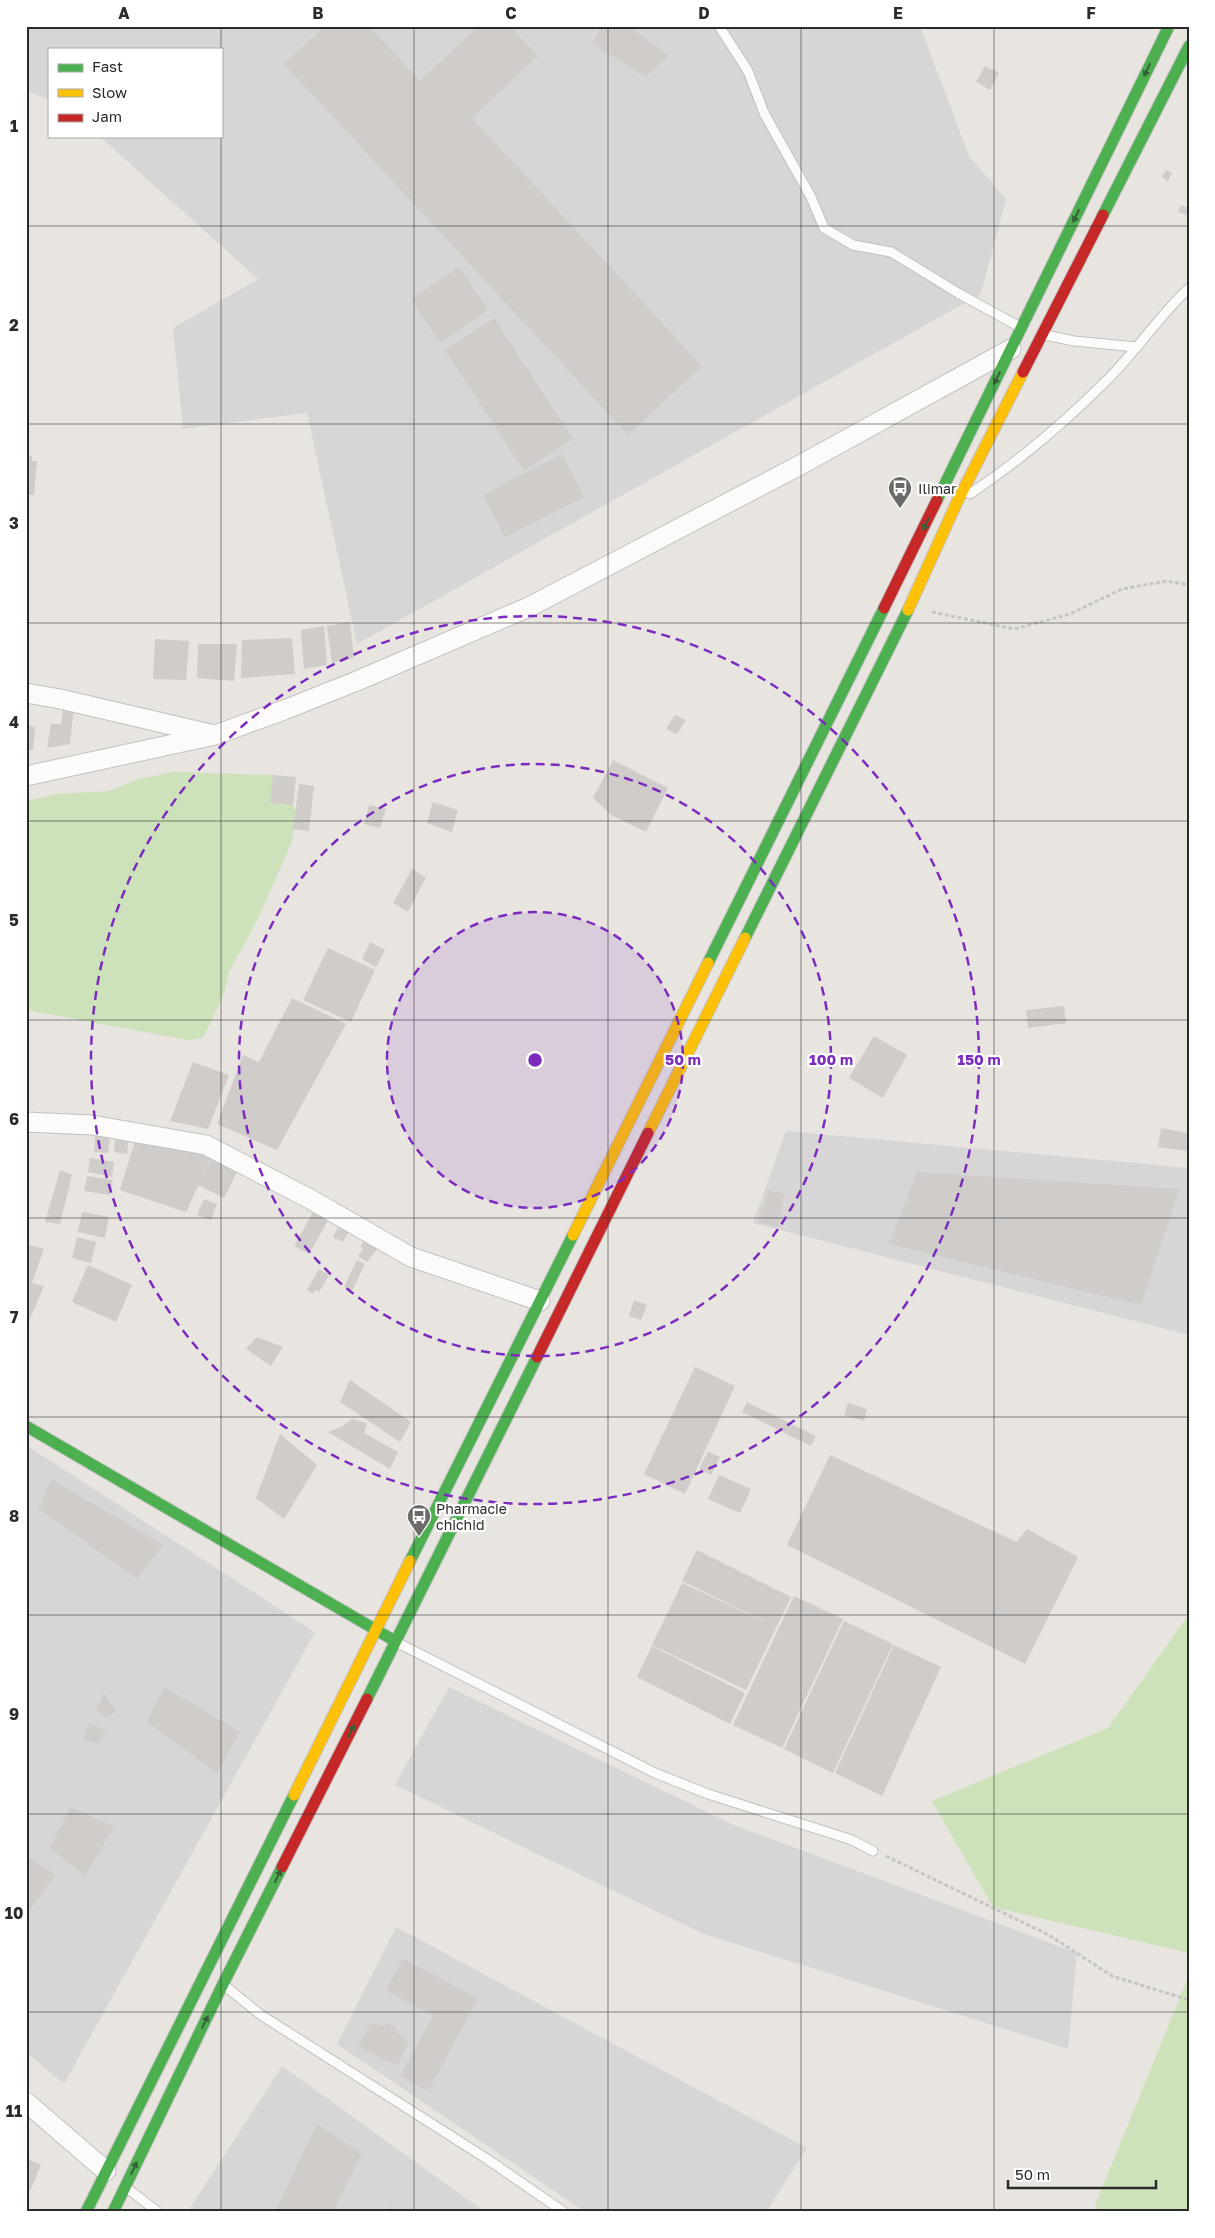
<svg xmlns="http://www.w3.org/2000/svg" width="1215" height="2238" font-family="'Golos Text',sans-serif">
<rect width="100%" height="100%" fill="#e8e4e0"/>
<!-- industrial -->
<path fill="#d8d5d7" d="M26 26H920L969 156 1006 199 981 294 357 644 307 413 183 429 173 328 258 279 99 136H221V49H49V100L26 90Z
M786 1131 1189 1168V1335L753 1223Z
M26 1445 315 1632 64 2084 26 2052Z
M449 1687 734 1825 1077 1953 1068 2049 701 1933 395 1785Z
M396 1927 807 2148 766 2212H585L337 2044Z
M282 2066 485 2212H195L190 2208Z"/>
<!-- green -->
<path fill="#cde2ba" d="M173 772 273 775 296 811 292 841 257 921 229 972 224 994 203 1038 188 1040 26 1010V801L57 794 109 791 139 779Z
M1189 1614V1953L993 1907 932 1801 1108 1728Z
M1189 1975V2212H1095L1096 2203Z"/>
<!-- building -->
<path fill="#cfccca" d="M325 26H369L420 81 478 26H510L538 56 472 118 702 366 628 435 284 64Z
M602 26H629L669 56 645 77 592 43Z
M985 66 999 73 990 90 976 82Z
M1166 170 1172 173 1168 181 1162 177Z
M1181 205 1189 208V216L1178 212Z
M459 267 488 310 440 343 411 299Z
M494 318 573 439 524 471 445 350Z
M26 454 32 456V461H37L34 495H26Z
M562 454 584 497 505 537 483 495Z
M350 622 354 658 332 663 327 626Z
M324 626 327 665 304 669 301 630Z
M292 638 295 674 241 678 242 640Z
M155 639 189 641 186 680 153 679Z
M198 644H237L234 681 197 678Z
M64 705 74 707 70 744 47 748 51 724H61Z
M675 715 686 720 677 734 666 729Z
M26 725 35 727 33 750 26 751Z
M613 760 668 788 646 832 613 816 593 798Z
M273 775 296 777 293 805 270 803Z
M299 784 314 786 309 831 293 829Z
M433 802 458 810 452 832 427 823Z
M369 805 386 809 380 828 364 824Z
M412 869 426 877 408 912 393 903Z
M370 942 385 950 376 967 362 959Z
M328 948 375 970 351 1022 303 1000Z
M292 998 346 1024 277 1150 217 1124 243 1055 259 1062Z
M1064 1006 1066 1023 1028 1028 1026 1010Z
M874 1036 907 1055 883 1098 849 1078Z
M193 1062 229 1075 208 1129 170 1121Z
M1161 1128 1189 1133 1187 1151 1158 1147Z
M116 1133 129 1137 127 1154 114 1152Z
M95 1136 110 1138 108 1153 94 1152Z
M135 1141 212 1155 186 1212 120 1190Z
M212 1157 238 1170 224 1198 198 1185Z
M90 1158 114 1162 112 1177 88 1172Z
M60 1170 72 1175 60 1224 45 1222Z
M917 1172 1179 1189 1141 1305 889 1244Z
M87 1176 113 1180 110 1195 84 1191Z
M768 1190 784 1194 779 1227 758 1222 762 1206 770 1208 764 1205Z
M204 1199 217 1204 211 1220 197 1215Z
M316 1207 331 1215 309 1254 294 1246Z
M82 1212 109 1217 105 1238 78 1232Z
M340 1223 350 1229 343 1242 333 1237Z
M77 1237 96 1242 91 1263 72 1258Z
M365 1240 378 1248 367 1262 358 1256 363 1249 360 1247Z
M26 1244 44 1249 32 1283 44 1286 26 1328Z
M357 1260 365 1264 352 1291 344 1287Z
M88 1265 132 1285 116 1322 72 1302Z
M319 1269 329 1275 319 1292 315 1290 313 1294 307 1290Z
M634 1300 647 1305 641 1320 629 1316Z
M257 1337 283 1347 271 1366 246 1349Z
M695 1367 735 1386 685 1494 644 1474Z
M350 1380 411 1422 400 1442 340 1402Z
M747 1402 816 1436 811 1446 742 1412Z
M848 1403 867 1409 864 1421 844 1415Z
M352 1419 367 1423 364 1433 398 1452 390 1469 328 1432 341 1427Z
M280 1434 317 1465 284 1519 256 1498Z
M708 1451 720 1457 711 1475 699 1469Z
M830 1455 1017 1542 1027 1529 1078 1557 1025 1664 787 1545Z
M719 1475 751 1489 740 1513 708 1499Z
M51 1479 163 1545 137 1579 39 1509Z
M697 1550 791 1597 746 1690 652 1645 682 1583 768 1623 682 1581Z
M794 1596 843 1619 782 1748 733 1725Z
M844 1621 893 1644 833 1773 784 1749Z
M894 1645 941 1667 882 1796 835 1773Z
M652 1646 745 1693 730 1724 637 1677Z
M164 1687 240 1732 217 1773 147 1722Z
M104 1693 116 1712 107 1718 96 1709Z
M89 1723 106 1731 99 1743 83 1740Z
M70 1807 114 1827 85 1876 50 1848Z
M26 1856 55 1875 26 1916Z
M403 1958 478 1999 428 2091 400 2076 433 2016 386 1990Z
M371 2022 381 2026 389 2024 395 2026 399 2035 409 2041 397 2066 358 2047Z
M317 2124 362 2153 334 2210 337 2212H280L276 2210Z
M26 2158 41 2165 30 2191 26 2190Z
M389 2206 397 2212H385Z"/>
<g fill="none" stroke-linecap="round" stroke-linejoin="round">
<!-- lane casing -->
<g stroke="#c2c1c1" stroke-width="11">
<path id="lane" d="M719 26 748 71 764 113 811 197 824 228 853 245 891 252 958 293 1018 326
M1045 335 1074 341 1137 347
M970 494C1019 461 1064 423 1105 382 1135 353 1158 317 1189 288
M398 1643 655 1773 708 1794 852 1840 873 1851
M225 1986 261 2015 487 2159 564 2212
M128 2189 158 2212"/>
</g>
<!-- street casing -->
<g stroke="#c2c1c1" stroke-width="21">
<path id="street" d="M26 693 60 699 210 734
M26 776 215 735 284 710 357 681 529 607 802 464 1011 349
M26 1122 92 1125 206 1145 310 1199 411 1257 540 1301
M26 2102 106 2171"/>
</g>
<!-- fast casing -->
<g stroke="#c2c1c1" stroke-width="13">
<path id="fast" d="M1103 215 1189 46
M937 500 1169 26
M745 938 908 610
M708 963 884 608
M26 1426 395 1641
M410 1561 573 1235
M367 1699 537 1357
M86 2212 294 1795
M113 2212 223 1984 282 1867"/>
</g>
<!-- slow casing -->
<g stroke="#c2c1c1" stroke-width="13">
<path id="slow" d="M908 610 957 502 1023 372
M648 1133 745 938
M573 1235 708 963
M294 1795 410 1561"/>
</g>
<!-- jam casing -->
<g stroke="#c2c1c1" stroke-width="13">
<path id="jam" d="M1023 372 1103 215
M884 608 937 500
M537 1357 648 1133
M282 1867 367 1699"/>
</g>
<!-- path -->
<path stroke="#c6c6c5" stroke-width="3" stroke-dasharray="4 2.5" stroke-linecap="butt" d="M932 612 1014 629 1070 614 1122 589 1167 581 1189 585
M886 1856 1049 1935 1112 1976 1189 2000"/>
<!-- lane -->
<use href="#lane" stroke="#fcfbfa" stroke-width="9"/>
<!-- street -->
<use href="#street" stroke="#fcfbfa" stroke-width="19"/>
<!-- fast -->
<use href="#fast" stroke="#4caf50" stroke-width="11"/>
<!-- slow -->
<use href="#slow" stroke="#ffc107" stroke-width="11"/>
<!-- jam -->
<use href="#jam" stroke="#c62828" stroke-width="11"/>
</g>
<!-- one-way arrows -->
<defs><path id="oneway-solid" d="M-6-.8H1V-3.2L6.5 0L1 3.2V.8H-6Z" transform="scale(1.25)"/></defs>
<g fill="#385f39">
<use href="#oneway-solid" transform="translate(1147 70) rotate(116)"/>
<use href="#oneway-solid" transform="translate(1076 216) rotate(116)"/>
<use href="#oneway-solid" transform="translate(997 378) rotate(116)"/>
<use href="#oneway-solid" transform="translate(926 524) rotate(116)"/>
<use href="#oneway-solid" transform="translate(351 1731) rotate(-63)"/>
<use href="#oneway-solid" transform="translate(278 1876) rotate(-63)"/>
<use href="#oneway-solid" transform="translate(205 2022) rotate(-64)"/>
<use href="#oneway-solid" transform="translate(134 2168) rotate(-64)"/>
</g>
<!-- grid -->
<path fill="none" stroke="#2a2a2a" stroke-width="1" stroke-opacity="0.55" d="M221 26V49M414 26V2212M608 26V2212M801 26V2212M994 26V2212M221 136V2212M26 226H1189M26 424H1189M26 623H1189M26 821H1189M26 1020H1189M26 1218H1189M26 1417H1189M26 1615H1189M26 1814H1189M26 2012H1189"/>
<!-- distance rings -->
<circle cx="535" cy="1060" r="148" fill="#7b2cbf" fill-opacity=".12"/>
<g fill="none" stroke="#7b2cbf" stroke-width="2.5" stroke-dasharray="9 6">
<circle cx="535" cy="1060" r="148"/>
<circle cx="535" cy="1060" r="296"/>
<circle cx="535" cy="1060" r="444"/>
</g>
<!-- icons -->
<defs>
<g id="bus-pin" transform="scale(1.25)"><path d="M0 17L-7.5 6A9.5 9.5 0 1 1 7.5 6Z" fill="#6c6b6a" stroke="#fff"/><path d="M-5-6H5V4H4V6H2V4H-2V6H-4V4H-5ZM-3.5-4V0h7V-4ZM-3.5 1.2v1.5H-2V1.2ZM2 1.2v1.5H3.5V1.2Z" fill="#fff"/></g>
</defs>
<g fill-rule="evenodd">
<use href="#bus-pin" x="900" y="488"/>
<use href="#bus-pin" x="419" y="1516"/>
</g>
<g text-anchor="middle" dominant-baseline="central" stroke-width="4.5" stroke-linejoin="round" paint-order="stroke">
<!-- poi labels -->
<g font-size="14" fill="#2a2a2a" stroke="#fff" text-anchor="start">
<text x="918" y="488">Ilimar</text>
<text x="436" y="1508">Pharmacie<tspan x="436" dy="16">chichid</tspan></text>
</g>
</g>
<circle cx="535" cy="1060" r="8" fill="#7b2cbf" stroke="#fff" stroke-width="2.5"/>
<g font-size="15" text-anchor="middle" font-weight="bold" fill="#7b2cbf" stroke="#fff" stroke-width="4.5" stroke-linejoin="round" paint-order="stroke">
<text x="683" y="1065">50 m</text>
<text x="831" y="1065">100 m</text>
<text x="979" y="1065">150 m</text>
</g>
<!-- border -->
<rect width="1215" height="2238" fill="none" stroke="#ffffff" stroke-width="55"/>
<!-- legend -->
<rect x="48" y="48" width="175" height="90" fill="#ffffff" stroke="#aaaaaa"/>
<rect x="58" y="64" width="25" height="8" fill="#4caf50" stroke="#aaaaaa"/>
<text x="92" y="72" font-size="15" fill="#2a2a2a">Fast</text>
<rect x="58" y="89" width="25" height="8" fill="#ffc107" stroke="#aaaaaa"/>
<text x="92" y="98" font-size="15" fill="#2a2a2a">Slow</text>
<rect x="58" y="114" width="25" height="8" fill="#c62828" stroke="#aaaaaa"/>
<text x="92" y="122" font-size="15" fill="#2a2a2a">Jam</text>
<!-- scale -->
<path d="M1008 2180v8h148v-8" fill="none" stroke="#2a2a2a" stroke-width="2.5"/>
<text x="1015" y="2180" font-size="15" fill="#2a2a2a" stroke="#ffffff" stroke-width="4" paint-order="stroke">50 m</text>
<rect x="28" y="28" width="1160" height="2182" fill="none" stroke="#2a2a2a" stroke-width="2"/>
<g font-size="16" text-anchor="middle" font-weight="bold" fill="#2a2a2a">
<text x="124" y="19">A</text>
<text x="318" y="19">B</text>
<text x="511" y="19">C</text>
<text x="704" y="19">D</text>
<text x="898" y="19">E</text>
<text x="1091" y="19">F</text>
<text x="14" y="132">1</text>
<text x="14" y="331">2</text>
<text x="14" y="529">3</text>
<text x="14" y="728">4</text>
<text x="14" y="926">5</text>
<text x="14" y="1125">6</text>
<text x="14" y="1323">7</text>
<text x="14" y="1522">8</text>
<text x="14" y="1720">9</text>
<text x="14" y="1919">10</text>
<text x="14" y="2117">11</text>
</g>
</svg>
